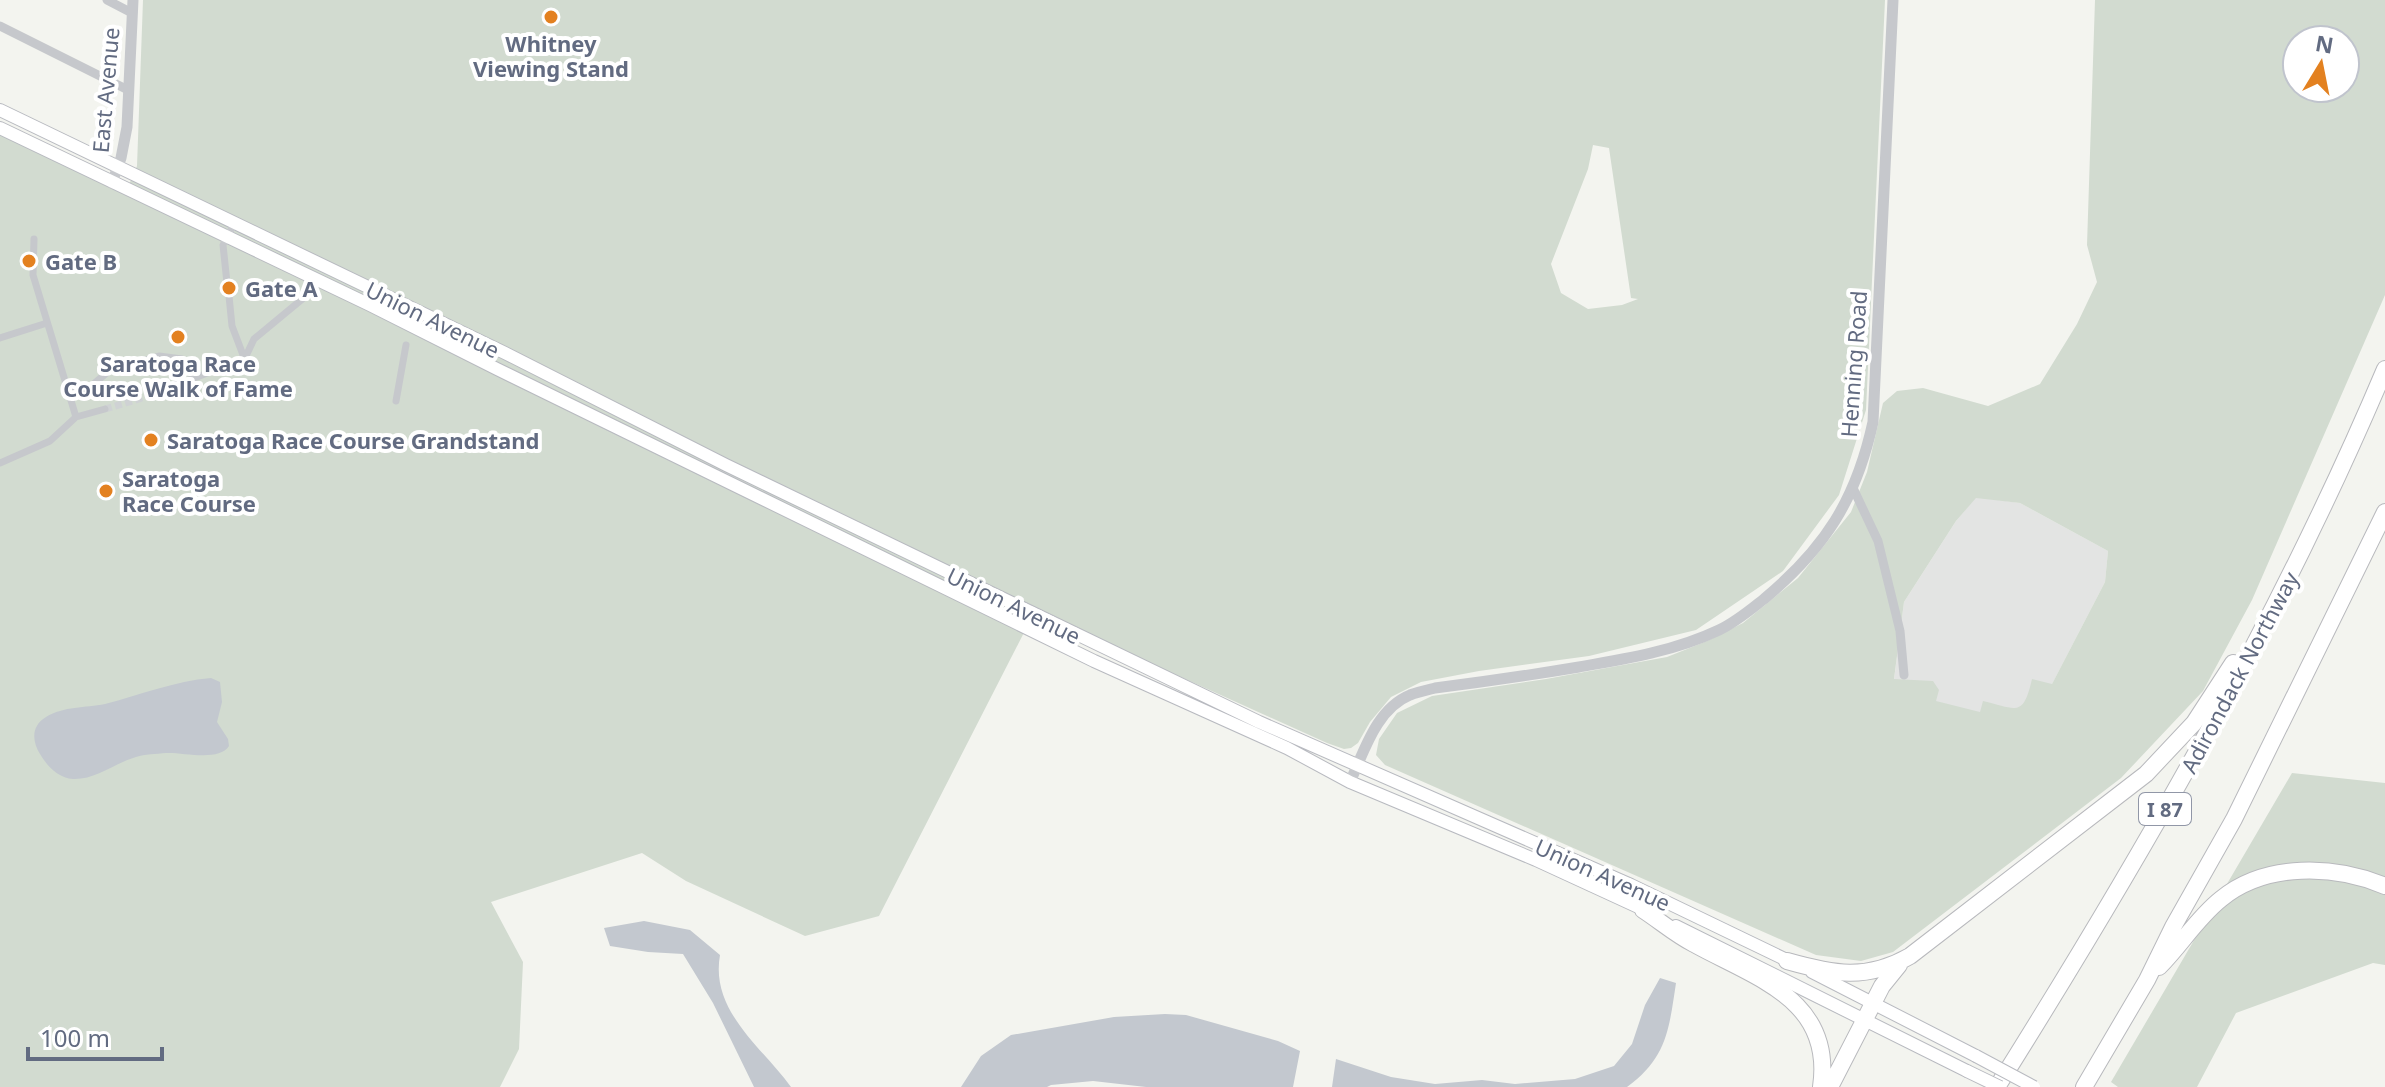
<svg xmlns="http://www.w3.org/2000/svg" width="2385" height="1087" font-family="'Noto Sans',sans-serif">
<rect width="100%" height="100%" fill="#f3f4ef"/>
<!-- built -->
<path fill="#e3e4e3" d="M1976 497 2020 503 2108 551 2105 582 2020 746 1894 680 1904 602 1956 521Z"/>
<!-- green -->
<path fill="#d2dbd0" fill-rule="evenodd" d="M143 0H1885L1866 410 1839 495 1783 571 1696 630 1589 656 1479 671 1421 682 1391 697 1370 722 1358 743 1351 748 1344 749 1327 743 1035 611 879 916 805 936 686 881 642 853 491 902 523 962 519 1049 500 1087H0V133L125 194 137 166ZM1593 145 1609 148 1631 298 1638 299 1622 305 1588 309 1561 293 1551 264 1588 169Z
M2095 0H2385V295L2252 600 2203 691 2121 778 1893 952 1861 961 1816 955 1385 765 1376 755 1379 739 1397 713 1432 696 1546 679 1667 657 1707 641 1743 623 1798 578 1851 512 1867 472 1883 403 1897 391 1923 388 1988 406 2040 384 2077 324 2097 282 2087 245ZM2297 40H2345V88H2297ZM1976 498 2020 503 2108 551 2105 582 2052 684 2032 679C2023 718 2017 709 1983 701L1980 712 1936 701 1939 690 1933 681 1894 679 1904 602 1956 521Z
M2292 773 2385 783V965L2373 963 2236 1013 2197 1087H2118L2111 1082Z"/>
<!-- water -->
<path fill="#c3c8cf" d="M211 678 220 682 222 702 217 722 228 739 229 746C219 762 183 752 166 753 156 754 145 754 136 757 115 763 95 780 73 779 58 778 47 766 40 754 32 741 31 726 46 717 64 706 85 708 105 704 140 695 175 681 211 678Z
M644 921 690 930 720 955C710 1011 762 1047 791 1087H754L713 1003 683 954 648 952 610 946 604 928Z
M1660 978 1676 983C1669 1029 1667 1058 1627 1087H1332L1336 1059 1391 1077 1435 1084 1482 1080 1515 1084 1575 1079 1614 1066 1632 1044 1645 1005Z
M1165 1014 1186 1015 1278 1041 1300 1051 1293 1087H1146L1093 1081 1051 1085 1047 1087H961L981 1056 1011 1035 1114 1017Z"/>
<g fill="none" stroke-linecap="round" stroke-linejoin="round">
<!-- pedestrian-tunnel -->
<path stroke="#cfd2d4" stroke-width="7" stroke-dasharray="7 3.5" stroke-linecap="butt" d="M105 409 139 399 170 386"/>
<!-- secondary casing -->
<g stroke="#b8bac0" stroke-width="14">
<path id="secondary" d="M0 110 505 353 726 465 1259 722 1631 885 1795 964
M0 128 370 305 497 369 1094 661 1287 748 1350 782 1536 860 1649 912
M1676 926 1967 1071
M1812 972 1976 1056"/>
</g>
<!-- motorway casing -->
<g stroke="#b8b9bd" stroke-width="18">
<path id="motorway" d="M1643 910C1660 921 1676 935 1694 944 1755 978 1834 999 1821 1087
M1787 961C1833 974 1866 981 1910 956L2146 774 2194 723 2233 663
M2159 967C2181 945 2197 918 2221 899 2266 862 2335 865 2385 886
M1830 1087 1882 986 1899 965
M1997 1087C2142 856 2279 620 2385 369
M2084 1087 2147 980 2173 927 2234 819 2385 512"/>
</g>
<!-- pedestrian -->
<path stroke="#c6c8cc" stroke-width="7" d="M227 283 223 245 234 224
M229 296 232 326 248 368
M0 338 47 323
M170 386 197 377
M68 391 90 387 109 371 159 356 182 359 197 377 245 358 254 339 312 291 319 282
M396 401 406 345
M76 417 105 409
M0 463 50 441 76 417 33 275 34 239"/>
<!-- minor -->
<path stroke="#c6c8cc" stroke-width="9" d="M107 0 132 13
M0 26 128 90
M1853 488 1878 541 1900 631 1904 675"/>
<!-- tertiary -->
<path stroke="#c6c8cc" stroke-width="11" d="M112 183 121 158 127 127 133 0
M1350 782C1364 752 1376 709 1410 695 1418 692 1427 690 1435 688 1483 682 1531 675 1579 667 1626 659 1675 651 1719 630 1736 622 1750 610 1764 599 1825 548 1856 500 1873 422L1893 0"/>
<!-- secondary -->
<use href="#secondary" stroke="#fff" stroke-width="12"/>
<!-- motorway -->
<use href="#motorway" stroke="#fff" stroke-width="16"/>
<!-- secondary-bridge casing -->
<g stroke="#b8bac0" stroke-width="14" stroke-linecap="butt">
<path id="secondary-bridge" d="M1976 1056 2034 1087
M1967 1071 2000 1087"/>
</g>
<!-- secondary-bridge -->
<use href="#secondary-bridge" stroke="#fff" stroke-width="12"/>
</g>
<!-- markers -->
<g fill="#e38120" stroke="#fff" stroke-width="3">
<circle cx="551" cy="17" r="8"/>
<circle cx="29" cy="261" r="8"/>
<circle cx="229" cy="288" r="8"/>
<circle cx="178" cy="337" r="8"/>
<circle cx="151" cy="440" r="8"/>
<circle cx="106" cy="491" r="8"/>
</g>
<g text-anchor="middle" dominant-baseline="central" stroke-width="8" stroke-linejoin="round" paint-order="stroke">
<!-- shield labels -->
<rect fill="#fff" stroke="#9197a7" stroke-width="2" x="2139" y="793" width="52" height="32" rx="6"/>
<g font-size="20" font-weight="bold" fill="#626b81">
<text x="2165" y="809">I 87</text>
</g>
<!-- poi labels -->
<g font-size="22" font-weight="bold" fill="#626b81" stroke="#fff" text-anchor="start">
<text x="551" y="43" text-anchor="middle">Whitney<tspan x="551" dy="25">Viewing Stand</tspan></text>
<text x="45" y="261">Gate B</text>
<text x="245" y="288">Gate A</text>
<text x="178" y="363" text-anchor="middle">Saratoga Race<tspan x="178" dy="25">Course Walk of Fame</tspan></text>
<text x="167" y="440">Saratoga Race Course Grandstand</text>
<text x="122" y="478">Saratoga<tspan x="122" dy="25">Race Course</tspan></text>
</g>
<!-- street labels -->
<g font-size="22" fill="#626b81" stroke="#fff">
<text transform="translate(105 90) rotate(-85)">East Avenue</text>
<text transform="translate(433 319) rotate(26)">Union Avenue</text>
<text transform="translate(1853 364) rotate(-86)">Henning Road</text>
<text transform="translate(1014 605) rotate(26)">Union Avenue</text>
<text transform="translate(2239 672) rotate(-62)">Adirondack Northway</text>
<text transform="translate(1603 874) rotate(24)">Union Avenue</text>
</g>
</g>
<!-- north arrow -->
<g transform="translate(2321 64) rotate(10)"><circle r="38" fill="#ffffff" stroke="#c0c4cd" stroke-width="2"/>
<path d="M0-6L14 30L0 20L-14 30Z" fill="#e38120"/>
<text y="-12" font-size="22" font-weight="bold" text-anchor="middle" fill="#626b81">N</text>
</g>
<!-- scale -->
<path d="M28 1047v12h134v-12" fill="none" stroke="#626b81" stroke-width="4"/>
<text x="40" y="1047" font-size="24" fill="#626b81" stroke="#ffffff" stroke-width="6" paint-order="stroke">100 m</text>
</svg>
